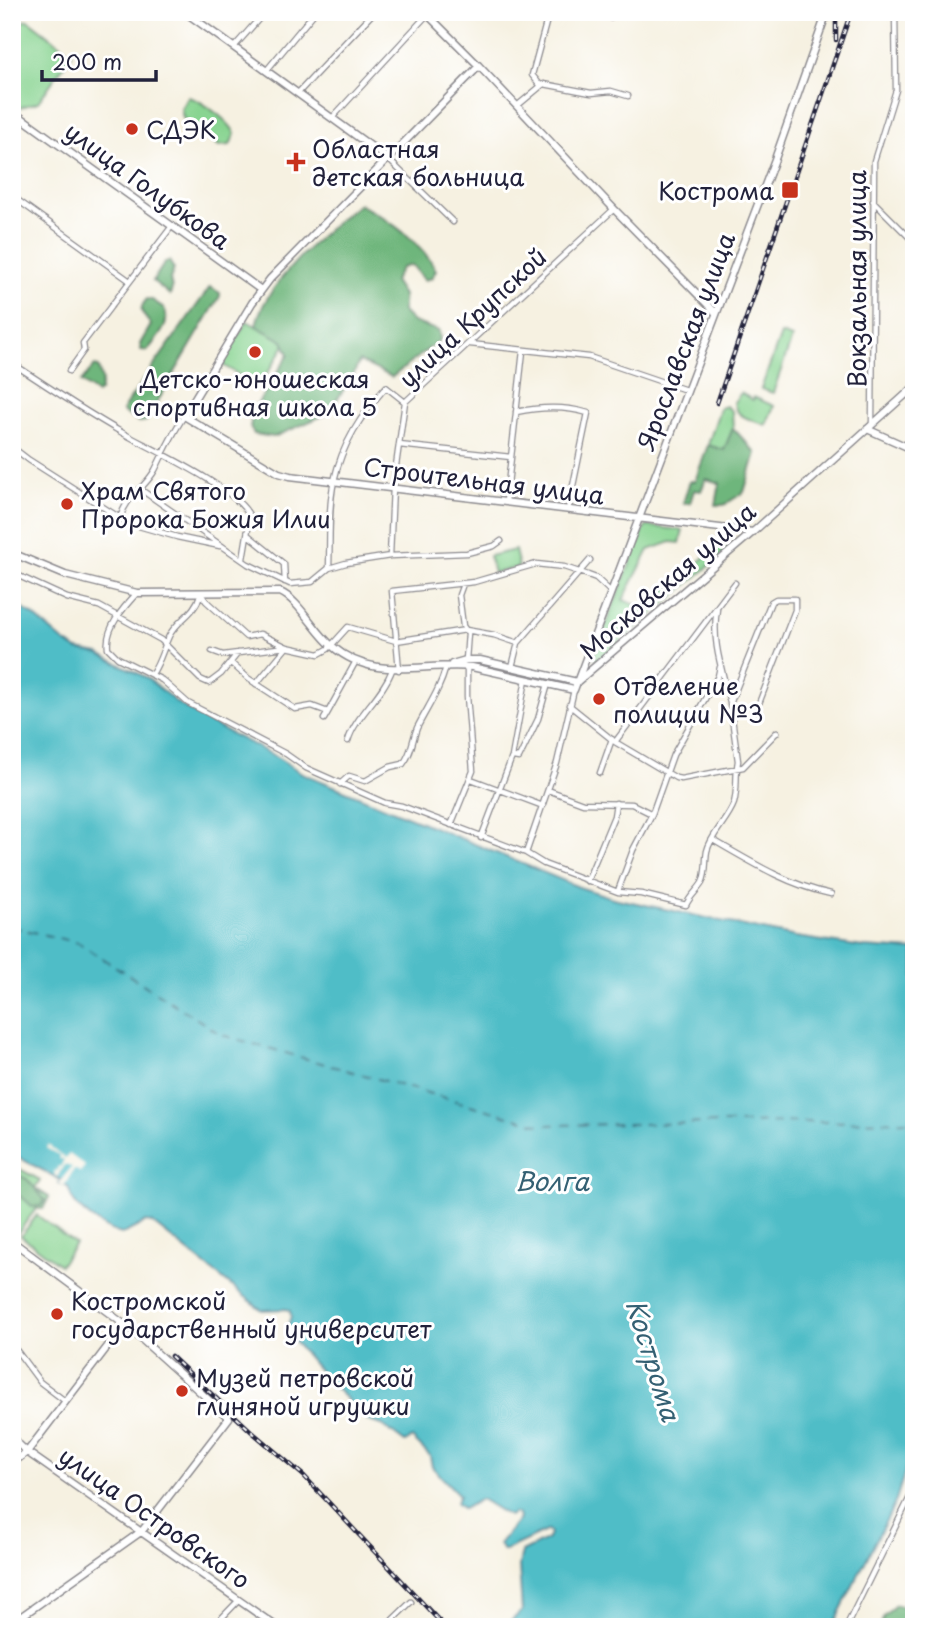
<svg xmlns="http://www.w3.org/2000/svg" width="926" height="1639" font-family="'Playpen Sans',sans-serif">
<rect width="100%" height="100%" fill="#fff"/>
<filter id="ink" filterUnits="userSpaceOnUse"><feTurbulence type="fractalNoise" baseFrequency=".0143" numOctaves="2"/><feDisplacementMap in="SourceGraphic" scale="14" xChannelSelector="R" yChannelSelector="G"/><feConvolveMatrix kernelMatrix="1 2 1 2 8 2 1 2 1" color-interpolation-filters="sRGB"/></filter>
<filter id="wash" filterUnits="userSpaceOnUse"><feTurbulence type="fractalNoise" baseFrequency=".00686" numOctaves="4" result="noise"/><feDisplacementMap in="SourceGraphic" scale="28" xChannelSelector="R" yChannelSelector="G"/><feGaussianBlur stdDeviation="1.57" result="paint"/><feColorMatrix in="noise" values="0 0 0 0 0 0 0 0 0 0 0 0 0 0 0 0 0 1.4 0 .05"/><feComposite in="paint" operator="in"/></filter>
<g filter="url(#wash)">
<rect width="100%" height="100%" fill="#f6f1e1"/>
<!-- green -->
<path fill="#88d491" stroke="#557b66" stroke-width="2" d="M28 20 72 54 38 102 19 108 12 103V31L19 22Z
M188 97C200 99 231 122 235 134L230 145 219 146 183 118 181 108Z
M247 321 283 341 285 345 259 387 221 364Z
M781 334 792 338 773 393 761 389Z
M741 393 753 400 754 397 774 406 766 425C753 420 735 418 734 402Z
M726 406 732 411 733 428 724 451 708 445 720 408Z
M647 526 683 530 680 543 671 542 649 550 623 600 644 608 722 542 729 549 599 660 595 659 594 653 644 529Z
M515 550 519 567 494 573 489 556Z
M12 1165 40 1180 35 1188 49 1197 43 1209H36L16 1235 12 1232Z
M37 1215 75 1244 60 1265 21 1236Z"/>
<!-- forest -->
<path fill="#6eb67b" stroke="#486c5b" stroke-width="2" d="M359 204C388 219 420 240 436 270L432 278 424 280 412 265 401 268 394 281 403 295V312L413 322 439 331 440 340 392 377 359 361 353 376 327 414 274 437 254 434 250 427 253 411 289 354 283 341 256 326C262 287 327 228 359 204Z
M169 261 174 269 170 279 172 289 170 295 153 281 165 262Z
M210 287 220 293V296L146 421 139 422 123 412V409Z
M147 299 152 300 164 308C172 325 157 338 147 351L141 350 140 344 151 325C144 315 136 311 147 299Z
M94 366 98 367 102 380 100 391 97 394 81 382Z
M733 428 756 453 744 492 724 505H716L720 483 706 479 701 491 694 490 690 503H683L690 481H695L708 445 724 450Z
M12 1172 27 1179 45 1200 41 1206 33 1207 23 1198 12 1193Z
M914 1599V1627H880L884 1616 895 1605 904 1607 907 1602Z"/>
<!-- water -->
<path fill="#4fbdc7" stroke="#387081" stroke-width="2" d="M12 602 33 615 63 641 78 650 99 654 146 677 176 702 208 722 277 757 302 773 579 887 613 898 796 937 863 947 914 950V1427L908 1462 895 1503 832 1627H510L511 1621 522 1611 519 1565 522 1552 548 1539 550 1533 548 1530 503 1551 499 1544 519 1519 518 1514 514 1513 509 1516 481 1499 463 1509 456 1503 459 1495 432 1467 430 1456 412 1438 405 1442 382 1425 369 1421 330 1383 286 1332 291 1316 290 1311 286 1309 262 1310 152 1223 146 1222 123 1234C108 1232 85 1215 75 1203 71 1198 70 1192 68 1187L59 1183 61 1180 12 1154Z"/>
<!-- pier -->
<path fill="#f6f1e1" d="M48 1145 66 1159 69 1154 85 1166 80 1172 74 1169 64 1186 59 1183 72 1167 64 1165 57 1177 55 1176 54 1171 56 1172 55 1169 58 1170 57 1167 61 1166 64 1159H60L59 1155 46 1148Z"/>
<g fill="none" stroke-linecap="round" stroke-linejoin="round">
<!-- ferry -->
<path stroke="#346073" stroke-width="2" stroke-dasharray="9 7" stroke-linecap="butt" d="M12 927 79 943 222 1035 541 1125 914 1121"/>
</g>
</g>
<g filter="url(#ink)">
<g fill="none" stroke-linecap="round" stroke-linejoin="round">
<!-- street casing -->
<g stroke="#8c8a8e" stroke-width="7">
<path id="street" d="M531 12 549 15
M585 12 611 18
M194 18 198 12
M234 47 265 12
M266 71 315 12
M541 86 544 84 591 93 611 91 628 96
M298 93 374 12
M517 106 541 86 532 75 549 12
M332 118 427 15
M388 159 453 222
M12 196 130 281
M873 201 914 242
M470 344 589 357 686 390
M12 363C48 387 84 411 121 432 151 449 238 488 250 517L243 559
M69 371 84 350 83 343 172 226
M516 412C540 407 565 406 588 413L568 510
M872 424 874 161 896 90 895 12
M399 445 511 457
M12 447 29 460 128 523 177 537 220 546
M140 489 248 564 290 584 312 582 329 568 346 563 390 556 467 553 494 546 501 541
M506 502 523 351
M120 519C126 495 144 490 155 470 164 452 172 434 184 416
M248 535 284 564 285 582
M390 556 393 487 405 402 614 209
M329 568C330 540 328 508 334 481 342 444 361 415 386 387L405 402
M19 576 67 598 99 606 161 640 200 679 209 683 221 674 238 653
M463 584 459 595 463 626 468 633 466 660
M137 593C124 607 105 628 108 648L118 658 162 680 188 703 286 754 306 768 385 803 402 806 526 853 544 864 618 892 641 894 686 905C690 896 697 891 702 883 707 873 705 861 707 851 711 834 728 820 734 803 738 789 735 775 738 761L730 704 771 602 776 599H795V610L756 711
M201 594 206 601 246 637 260 634 287 647 319 654 328 649 348 627 396 641 466 630 494 635 518 643
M717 609C711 642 723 672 730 703
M212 651 223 655 286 647
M231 663 249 679 295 709 312 706 328 712 356 661
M512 667 518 643 590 560
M399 670 392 591 474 582 536 564 564 567 588 575 596 578 611 592
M152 674C160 662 163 649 169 636 177 620 195 614 200 595
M256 684 286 648
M569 705 615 742 676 778 681 779 743 767 777 732
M324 719 328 712
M348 741C355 716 382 697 392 670
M615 742 735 583
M513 757 519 758 538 719 548 684
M600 773 612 739
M471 779 543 806
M340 784 349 776 365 781 390 767 403 764C412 753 412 741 417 728 428 706 439 692 446 667
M548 790 583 803 632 804 652 814
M451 825 473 771 467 696V667
M481 838 512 757 526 679
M713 840C751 862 788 885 831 894
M526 853 557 763 574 690
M587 881 614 816 616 803
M618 891 633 850 652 814 673 755 718 676 720 667
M12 1352 17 1351 40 1382 65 1401
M213 1627 239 1600
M385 1627 411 1602
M846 1627 914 1489"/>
</g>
<!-- secondary casing -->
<g stroke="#8c8a8e" stroke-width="9">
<path id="secondary" d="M185 12 387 158
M425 12 479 66 614 209 715 312
M12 22 20 12
M479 66 270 279 252 303 184 416 279 473 290 476 753 532
M12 111 261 290
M867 429 914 450
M12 553 65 575 137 593 280 592C298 599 315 632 332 646 375 683 422 662 472 667L574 690 775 159 827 12
M452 664 466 660H480L577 682
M578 681 753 532 914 387
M12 1241 129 1328 229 1418 142 1531 12 1623
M12 1438 27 1452 277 1627
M12 1463 27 1452 124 1325
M12 1616 23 1627"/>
</g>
<!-- street -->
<use href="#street" stroke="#fff" stroke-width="4.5"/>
<!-- secondary -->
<use href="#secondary" stroke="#fff" stroke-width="6"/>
<!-- rail casing -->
<g stroke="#22223b" stroke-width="4.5">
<path id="rail" d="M836 40V12
M717 403 851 12
M171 1356 252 1432 304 1476 445 1627"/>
</g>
<!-- rail -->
<use href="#rail" stroke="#fff" stroke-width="2" stroke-dasharray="5" stroke-linecap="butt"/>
</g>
</g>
<!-- markers -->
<g fill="#c8321e" stroke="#fff" stroke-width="2.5">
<circle cx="132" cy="129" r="7"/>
<path d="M292.5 151.5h7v7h7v7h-7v7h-7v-7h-7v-7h7z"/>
<rect x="781" y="181" width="18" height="18" rx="3.5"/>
<circle cx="255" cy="352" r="7"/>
<circle cx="67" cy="504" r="7"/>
<circle cx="599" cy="699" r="7"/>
<circle cx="57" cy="1314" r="7"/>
<circle cx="182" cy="1391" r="7"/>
</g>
<g text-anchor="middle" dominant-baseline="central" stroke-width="6" stroke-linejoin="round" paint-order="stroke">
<!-- poi labels -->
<g font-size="24" fill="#22223b" stroke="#fff" text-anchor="start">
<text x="146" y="129">СДЭК</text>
<text x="312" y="148">Областная<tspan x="312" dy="28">детская больница</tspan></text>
<text x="774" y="190" text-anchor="end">Кострома</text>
<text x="255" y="378" text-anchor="middle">Детско-юношеская<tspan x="255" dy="28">спортивная школа 5</tspan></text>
<text x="81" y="490">Храм Святого<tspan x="81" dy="28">Пророка Божия Илии</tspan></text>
<text x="613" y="685">Отделение<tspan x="613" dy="28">полиции №3</tspan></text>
<text x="71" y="1300">Костромской<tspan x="71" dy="28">государственный университет</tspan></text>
<text x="196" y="1377">Музей петровской<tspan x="196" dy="28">глиняной игрушки</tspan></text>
</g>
<!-- street labels -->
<g font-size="24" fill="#22223b" stroke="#fff">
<text transform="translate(148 185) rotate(36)">улица Голубкова</text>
<text transform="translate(856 279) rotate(-90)">Вокзальная улица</text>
<text transform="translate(472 317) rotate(-43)">улица Крупской</text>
<text transform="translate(685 341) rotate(-69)">Ярославская улица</text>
<text transform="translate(484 480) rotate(7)">Строительная улица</text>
<text transform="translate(667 580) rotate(-41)">Московская улица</text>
<text transform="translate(155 1517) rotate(35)">улица Островского</text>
</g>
<!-- water labels -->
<g font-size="26" font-style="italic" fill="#346073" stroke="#fff">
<text x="552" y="1180">Волга</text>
<text transform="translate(654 1360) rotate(73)">Кострома</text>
</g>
</g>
<!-- margin -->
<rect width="926" height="1639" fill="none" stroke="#fff" stroke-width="42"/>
<!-- scale -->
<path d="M42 70v10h114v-10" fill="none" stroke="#22223b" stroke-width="3.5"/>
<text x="52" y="70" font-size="21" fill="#22223b" stroke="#ffffff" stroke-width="5" paint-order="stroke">200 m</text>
</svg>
